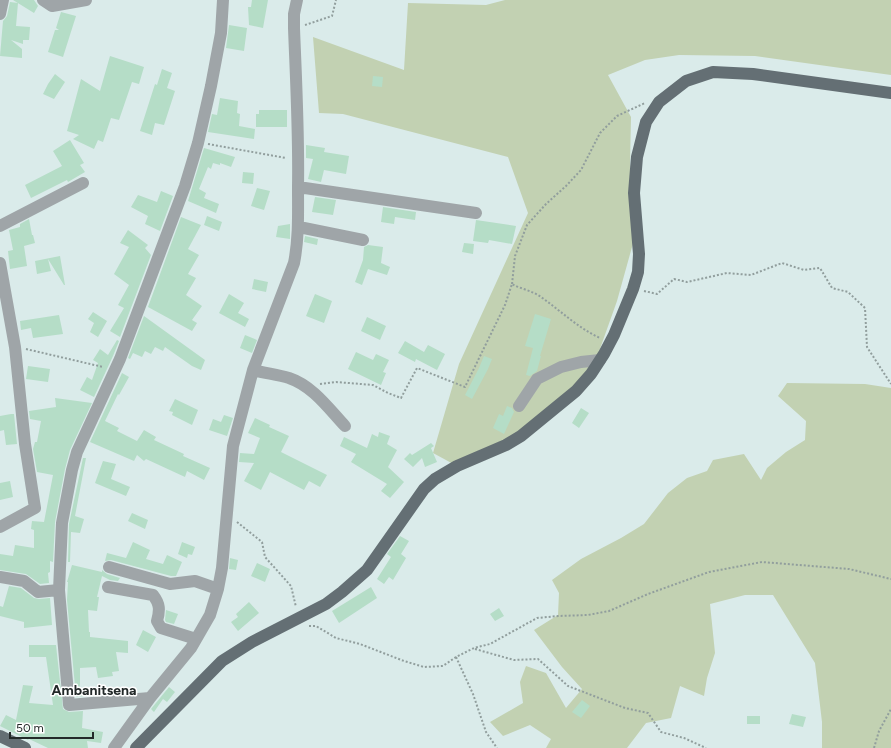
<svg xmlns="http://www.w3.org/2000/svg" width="891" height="748" font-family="Figtree,sans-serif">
<rect width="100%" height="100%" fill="#daebea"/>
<!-- green -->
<path fill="#c2d1b2" d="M505 0H891V75L755 56 679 55 645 60 608 75 631 117 630 164 637 229 617 301 591 374 521 436 457 466 433 453 459 364 528 213 508 157 343 114 319 113 313 37 404 70 408 3 486 5Z
M787 383 865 384 891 388V748H822V722L815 663 773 595H745L710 604 715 653 707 678 704 696 680 686 671 718 646 723 627 748H546L551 739 530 725 503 736 490 722 523 703 520 682 526 666 546 673 566 708 582 689 562 667 534 630 558 615 559 593 552 580 581 559 621 538 644 524 668 493 687 478 707 471 713 460 744 454 761 480 767 468 786 452 805 440 806 421 778 396Z"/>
<!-- building -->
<path fill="#b5ddc7" d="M13 0H34L38 6 34 13Z
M252 0H268L263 28 249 25 248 7H251Z
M10 2 18 3 16 26 30 27 29 40H23V44L11 40 22 49V58L0 56 3 21 7 16Z
M61 12 76 16 63 57 48 52 55 30H59L56 28Z
M229 25 247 28 244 51 226 48Z
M110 56 144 67 139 84 132 82 119 120 111 118 103 142 98 140 94 149 73 139 79 135 67 131 81 79 100 91Z
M162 69 172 73 167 88 175 91 164 125 155 123 152 135 140 131 155 84 157 85Z
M55 74 65 82 54 99 43 94 48 84Z
M373 76 383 77 382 87 372 86Z
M220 98 238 101 237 113 240 114 239 126 255 129 254 139 208 132 212 114 217 115Z
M259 110H287V127H256V114H259Z
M70 140 84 163 80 165 85 172 68 182 67 180 31 198 25 185 62 166 53 151Z
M306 145 325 148 324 152 349 156 346 174 324 170 321 182 308 179 313 159 306 158Z
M204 148 235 157 231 167 220 163V165L213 163 211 169 208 167 199 189 206 193 204 198 219 204 216 213 188 201Z
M243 172 254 173 253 184 242 183Z
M257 188 270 191 264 210 251 206Z
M161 191 173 196 160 231 145 224 148 216 131 207 138 195 157 202Z
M315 197 336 200 333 215 312 212Z
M383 207 416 212 415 220 395 217 394 224 381 222Z
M207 216 222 222 219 231 204 225Z
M181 217 201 225 188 249 199 255 188 274 196 278 186 295 202 306 192 320 197 323 192 331 148 307Z
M29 219 32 235H33L35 243 24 246 27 266 10 269 8 251 13 250 9 230 20 227V224Z
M476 220 516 226 512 244 489 240 488 243 473 241Z
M290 224V239L276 237 278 226Z
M128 230 148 245 145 248 151 255 120 337 110 331 124 308 118 305 129 285 114 274 129 247 120 243Z
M305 236 318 239 317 245 304 242Z
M464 243 474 244 473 254 462 252Z
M368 245 383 247 381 263 390 267 387 275 368 269 362 285 355 282 363 260 364 247Z
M60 256 65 285H64L48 259 51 271 37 274 35 261Z
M254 279 268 282 266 292 252 289Z
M229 294 244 303 238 313 249 319 245 327 219 313Z
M315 294 332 301 324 323 306 316Z
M93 312 107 321 98 337 90 332 94 323 88 319Z
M535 314 551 319 540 356H541L537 371 530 376 526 375 533 348 525 346Z
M59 315 63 334 33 338 31 328 21 330 20 321Z
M144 316 205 360 201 370 192 366 165 347 163 351 155 347 151 354 145 351 142 357 133 353 130 359 128 358Z
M367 317 386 326 380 340 361 331Z
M245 335 257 340 252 353 240 348Z
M117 340 119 341 113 356 94 397 80 390 87 377 92 380 98 363 93 360 100 349 108 355Z
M405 341 424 352 428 345 445 354 437 370 416 359 415 362 398 353Z
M356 352 373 360 376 354 389 360 383 372 386 373 381 385 348 369Z
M484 356 492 359 488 369 472 399 465 395 479 368Z
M28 366 50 369 48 382 26 379Z
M122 373 129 377 119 395 118 394 105 421 119 428 117 431 137 441 144 430 156 437 154 440 184 454 183 456 210 468 204 480 187 471 185 477 146 459 144 461 137 455 134 461 90 442Z
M55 398 92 403 70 450 65 469 55 522 53 562 50 561V572L48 573 49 583 40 584 26 574 0 570V554L13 556 15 545 34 548V530L31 529 32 521 44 522 53 475 37 472 33 449 35 442H37L41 421 30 419 29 411 56 407Z
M175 399 198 410 192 425 172 415 173 412 169 411Z
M507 406 512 408 514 412 504 434 493 428 499 414 503 416Z
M581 408 589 413 579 428 572 423Z
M11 414H14L17 444 6 445 4 430 0 431V416Z
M224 415 233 418 227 436 209 430 213 419 221 422Z
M255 418 270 425 269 427 289 436 281 452 327 475 320 487 309 481 304 490 270 472 261 490 244 481 254 463 239 462 240 453 254 454 260 438 248 433Z
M379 432 390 436 387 444 397 450 388 467 404 482 390 498 381 491 387 484 351 462 356 454 340 446 344 437 367 448 372 434 378 437Z
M431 443 434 446 431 448 437 462 425 467 422 458 413 467 404 459 410 453 412 455Z
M83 458H86L75 516 84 519 80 533 71 532 70 562H68L69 524Z
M103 461 116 464 111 479 130 487 126 496 95 483Z
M10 481 13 497 0 500V483Z
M132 513 148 520 145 529 128 521Z
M400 536 409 541 401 554 406 558 393 580 389 577 384 584 377 579 391 557 387 554Z
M133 542 150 550 146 559 163 564 167 555 182 562 176 576H171L111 560 105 561 107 553 126 558Z
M182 542 195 547 192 555 188 554 187 558 178 554Z
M230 558 238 560 236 570 229 569Z
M257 563 270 569 265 582 251 576Z
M72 565 102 572V570L107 574 120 578 118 581 110 580 102 576 97 597H99L97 611 88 610 89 632H90V637L128 641V653L116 652 119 671 112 672 113 676 98 678 96 667 80 668V689L84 688 83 696 76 697 67 600 68 582H67Z
M9 586 21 588 34 598 39 599 50 598 52 625 24 628V622L0 616V606L3 607Z
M371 587 377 598 339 623 332 611Z
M249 602 259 613 238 631 231 622 238 617 236 614Z
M499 608 504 616 495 621 490 614Z
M166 610 178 614 174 624 166 622 165 620Z
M143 630 156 637 148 652 136 645Z
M29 645H56L63 709 69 712 83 711 82 728 103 732 101 743 87 741 88 748H48L29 739 28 740 0 726 6 715 16 720 23 685 33 686 29 703 53 705 46 657H29Z
M169 687 175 692 167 702 163 699 154 712 151 709Z
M582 700 590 706 581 718 572 712Z
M792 714 806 717 803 727 789 724Z
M747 716H760V724H747Z"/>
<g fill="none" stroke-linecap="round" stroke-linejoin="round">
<!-- path -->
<path stroke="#919e9d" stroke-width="2" stroke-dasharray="2 2" stroke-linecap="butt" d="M305 25 332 16 336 0
M208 144 286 158
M512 284 515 256 527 225 546 204 566 186 581 170 600 133 617 116 645 103
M644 291 657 294 674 279 687 282 727 273 751 275 782 263 804 270 820 268 832 288 848 292 865 308 867 347 891 384
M26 349 103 367
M320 384 336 382 373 385 388 393 401 398 417 368 465 387 505 305 512 284C521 289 533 291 541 297 561 311 578 328 600 338
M237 522 262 542 265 557 291 586 296 607
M309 626H316L336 638 360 644 404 661 424 667 443 666 456 657 474 648 490 644 537 618 558 616 588 615 609 611 648 594 709 572 762 562 849 569 891 579
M475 649 514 660 538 659 568 686 625 708 648 713 661 732 684 738 706 748
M456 657 473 694 486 732 497 748
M874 748 879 731 891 709"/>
<!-- minor -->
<path stroke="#9fa5a8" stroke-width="12" d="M43 0 52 6 86 0
M0 14 3 0
M298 187 476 213
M0 226 83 183
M299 227 363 240
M0 263 15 347 25 444 35 508 0 527
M253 370C265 373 278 375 289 378 313 386 329 409 345 426
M519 406 537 379 561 367 581 362 600 360
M109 567 170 584 195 581 218 589
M0 577 24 581 38 592 59 590
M108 587 153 595C160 604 160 610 157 621L161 628 196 639
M150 698 69 705 59 590 62 523 72 470 77 452 120 359 185 186 198 143 211 86 221 33 223 0
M114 748 150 698 191 648 210 615 218 589 222 568 233 446 253 370 294 263C299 238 298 213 298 187 299 134 296 81 294 28V14L297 0"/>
<!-- major -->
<path stroke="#646f74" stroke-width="12" d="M0 736 25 748
M136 748 222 661 252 642 326 604 342 592 367 570 424 489 435 479 457 466 506 445 521 436 576 391 591 374 604 354 614 335 633 289 638 272 639 254 634 193 637 157 646 122 659 102 686 81 713 72 753 74 891 93"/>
</g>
<g text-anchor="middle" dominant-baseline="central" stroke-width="3" stroke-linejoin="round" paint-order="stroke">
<!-- quarter labels -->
<g font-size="14" font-weight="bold" fill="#232929" stroke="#fff">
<text x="94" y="690">Ambanitsena</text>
</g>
</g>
<!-- scale -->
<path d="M10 732v6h83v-6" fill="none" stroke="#232929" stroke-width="2"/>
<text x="16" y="732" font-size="12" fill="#232929" stroke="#ffffff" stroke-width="3" paint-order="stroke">50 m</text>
</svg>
